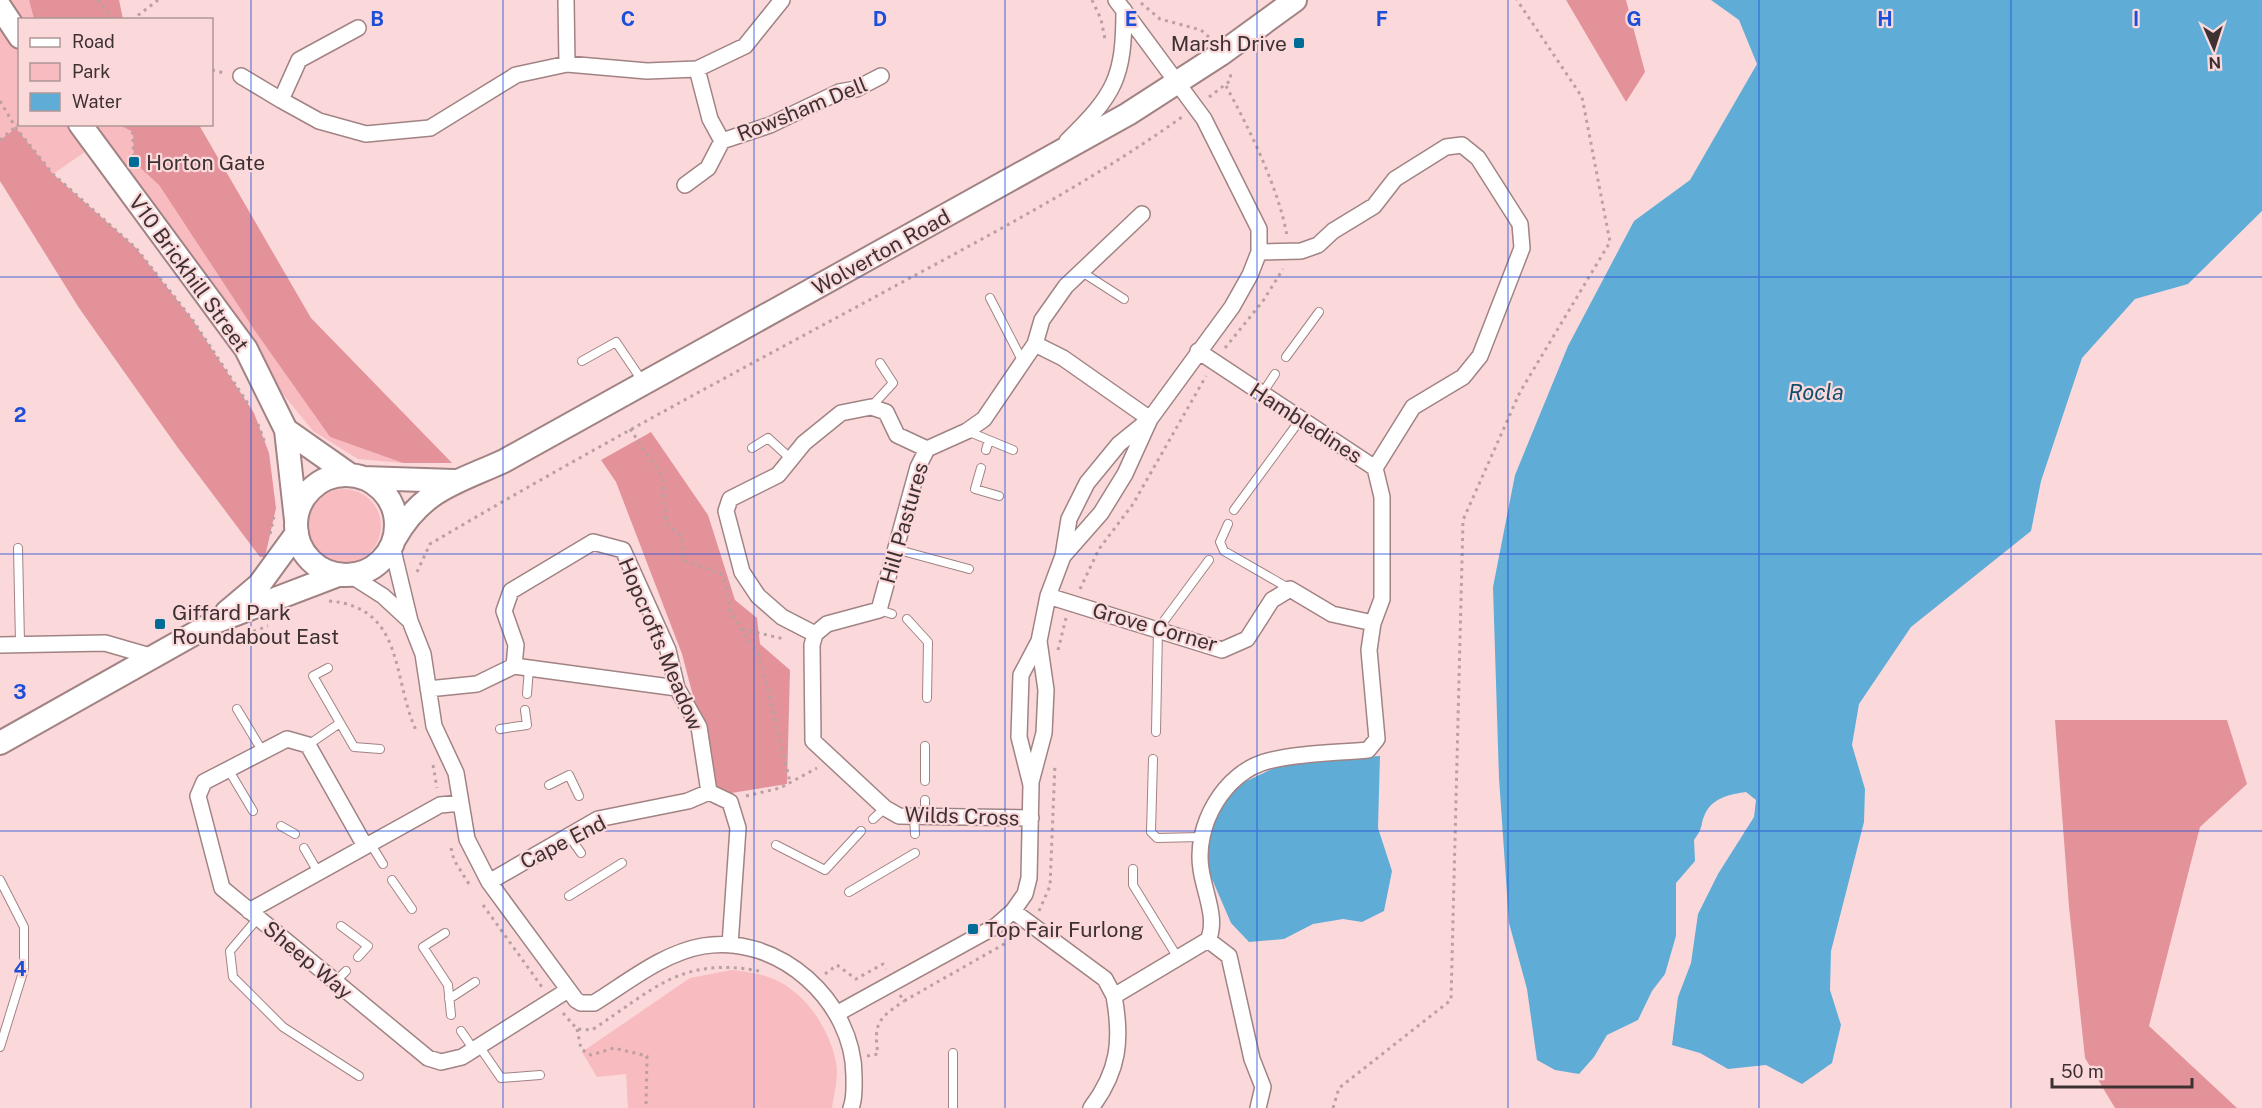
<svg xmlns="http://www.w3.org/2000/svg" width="2262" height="1108" font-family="'Public Sans',sans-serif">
<rect width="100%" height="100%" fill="#fbd9db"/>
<!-- green -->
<path fill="#f8bbbf" d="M0 0H29L34 19 20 20V123L17 127 120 124 133 132 135 162 159 185 255 331 330 437 403 463 358 459 313 431 246 349 95 145 53 174 16 128 0 140Z
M307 526a37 37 0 1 1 74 0a37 37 0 1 1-74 0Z
M731 970C744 971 758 973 771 978 805 991 829 1028 836 1062 839 1077 834 1094 832 1108H628L626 1074 597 1077 582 1052 690 978Z"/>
<!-- forest -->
<path fill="#e49299" d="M29 0H119L123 19H34Z
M1566 0H1626L1645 72 1626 102Z
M120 125H199L311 318 452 463H403L330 437 255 331 159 185 134 162 133 132Z
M16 128 53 174 136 248 192 319 254 413 269 453 276 508 265 557H260L178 448 79 308 0 181V140Z
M651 432 708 515 735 600 757 618 760 644 790 670 787 784 719 795 682 654 616 482 601 460Z
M2055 720H2227L2247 784 2200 827 2149 1026 2237 1108H2115L2085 1058 2069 907Z"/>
<!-- water -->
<path fill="#5facd7" d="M1711 0H2262V211L2188 284 2135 299 2082 358 2041 481 2031 531 1911 627 1859 704 1852 745 1865 789 1864 822 1831 951 1830 990 1841 1025 1832 1063 1802 1084 1766 1065 1728 1069 1700 1053 1672 1045 1678 997 1691 963 1698 914 1718 874 1754 817 1756 800 1746 792C1731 794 1712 798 1705 814 1700 825 1704 827 1694 840L1695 861 1676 883V936L1665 974 1652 991 1638 1020 1607 1035 1594 1057 1579 1074 1555 1070 1537 1060 1527 989 1509 923 1499 778 1493 587 1515 475 1568 346 1634 221 1690 180 1757 64 1739 20Z
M1380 756 1378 828 1392 871 1384 911 1362 922 1343 919 1313 924 1284 939 1249 942 1231 923 1209 872V821L1234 787 1289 761Z"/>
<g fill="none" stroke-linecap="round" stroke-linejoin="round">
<!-- lane casing -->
<g stroke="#a18384" stroke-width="10">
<path id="lane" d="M1082 272 1124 299
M990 298 1023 362
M1286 357 1319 312
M582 361 616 342 643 382
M1262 394 1275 374
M871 407 893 383 880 363
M967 431 1013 450
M752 448 768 438 791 459
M986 450 989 440
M981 468 975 489 999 496
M1234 510 1300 420
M1228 524 1220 542 1224 551 1290 589
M18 548 20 643
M895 549 969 569
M879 610 892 614
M907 619 928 642 927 698
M328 668 313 676 354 747 380 749
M527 694 529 668
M237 709 263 752
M500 729 527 725 525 710
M1156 732 1158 629 1209 560
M308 745 340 723
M1153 759 1151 832 1157 838 1201 837
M228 769 253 811
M925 781V746
M549 785 569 775 579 796
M914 816 915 834
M925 816V800
M873 819 885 808
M281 826 295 834
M569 836 581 853
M370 843 383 864
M776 845 825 870 861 831
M304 848 318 872
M1133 869V885L1178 958
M0 880 24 927V969L0 1047
M392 880 412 909
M849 892 915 853
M569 896 622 863
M258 918 230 951 233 977 283 1027 359 1076
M341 926 368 946 358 957
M445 933 423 947 448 985 451 1015
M335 982 346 971
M449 999 475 982
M461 1031 474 1050
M479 1046 501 1078 540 1075
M953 1108V1053"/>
</g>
<!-- street casing -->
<g stroke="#a18384" stroke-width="18">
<path id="street" d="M566 0 567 64
M358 28 299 60 281 100 319 121 366 134 430 128 516 75 567 64 647 71 697 69 745 46 782 0
M697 69 710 119 722 141
M241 76 281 100
M1067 141C1115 94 1124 78 1124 10
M685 185 708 168 722 141 770 125 839 92 856 89 881 76
M1259 252 1301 251 1318 245 1333 231 1374 206 1395 179 1446 147 1462 145 1478 158 1520 224 1522 248 1480 356 1463 377 1413 407 1375 468
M1035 344 1063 358 1150 419
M392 546 410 621 423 654 434 726 456 773 467 839 489 882 576 1000 581 1003H594C628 982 663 953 703 946 779 933 854 1002 854 1076 854 1087 855 1098 851 1108
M1064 555 1101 513 1125 474 1150 419 1232 307 1250 275 1259 252V229L1204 119 1116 0
M350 575 383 596 410 621
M1048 596 1222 650 1247 639 1272 600 1290 589 1332 614 1373 623
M815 634 827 624 879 610 918 467 927 449 967 431 984 419 1035 344 1042 320 1066 286 1142 214
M815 634 782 617 758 596 742 572 726 511 730 499 778 475 804 443 841 413 871 407 886 412 897 435 927 449
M815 634 812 645 813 741 885 808 899 816 1031 818
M0 645 105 643 150 656
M514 666 677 688
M428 689 477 684 514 666 516 645 504 611 511 591 593 542 623 550 668 650 677 688 699 727 709 792 730 802 738 828 730 945
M1031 782 1044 733 1046 690 1039 641
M365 846 308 745 287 739 204 782 198 796 222 888 428 1058 441 1062 462 1057 568 990
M489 882 598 819 688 801 709 792
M249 911 440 805 461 803
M1013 911 1105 979 1114 996 1208 940C1218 919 1204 892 1201 869 1194 826 1224 772 1268 761 1299 753 1336 753 1368 750L1377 739 1369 650 1373 623 1382 599V497L1375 468 1198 351
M1208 940 1229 956 1252 1059 1263 1087 1258 1108
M838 1013 996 926 1013 911 1025 894 1029 878 1031 785 1019 737 1021 675 1039 641 1048 596 1063 556 1069 519 1087 483 1119 444 1150 419
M1091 1108C1119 1071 1122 1040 1114 996"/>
</g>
<!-- secondary casing -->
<g stroke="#a18384" stroke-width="26">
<path id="secondary" d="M0 7 20 37
M80 124 246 349 286 430 296 520
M286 430 350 475
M296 525a50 50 0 1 1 100 0a50 50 0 1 1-100 0Z
M363 478 454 481
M395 538C423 489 456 483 504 461L1128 114 1221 54 1295 0
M227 612 259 585 297 533
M0 743 215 622 338 575"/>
</g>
<!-- path -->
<path stroke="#bba0a2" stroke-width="3" stroke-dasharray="3 4.5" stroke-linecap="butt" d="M98 0 114 20
M1092 0 1101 19 1105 39
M1141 3 1160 19 1201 30 1211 39
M132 20 158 0
M212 70 224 73
M1226 86C1249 128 1279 189 1287 236
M1209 97 1230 81 1231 72
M0 101 16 128 53 174 136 248 192 319 249 405
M132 124 134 162
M0 140 20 123
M1225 348 1263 301 1283 269
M258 424 265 443
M630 429 662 476 666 523 682 537 683 560 721 574 727 587 730 611 760 658 790 782
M270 534 274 517
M417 572 430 544C572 460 717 382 862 304 970 245 1081 189 1182 117
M1080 589 1099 549 1133 504 1206 376
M329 601C405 607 392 679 416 730
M742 629 784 639
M232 639 268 626
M1058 650 1066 618
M433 765 437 788
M746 796 780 788 817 768
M451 848 454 860 469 884
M483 905 542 987
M1039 911 1050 886 1055 764
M825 974 837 965 856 979 883 964 886 969
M900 995 904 1001 1020 935
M563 1013 577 1029 592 1030C653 990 681 956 759 971
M577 1029 581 1049 591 1055 614 1048 647 1056 646 1108
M867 1056 878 1054C873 1023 879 1018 904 1001
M1333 1108 1339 1088 1451 1000 1463 520 1520 392 1610 242 1582 97 1517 0"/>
<!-- lane -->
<use href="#lane" stroke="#fff" stroke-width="8"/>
<!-- street -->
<use href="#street" stroke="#fff" stroke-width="15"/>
<!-- secondary -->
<use href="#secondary" stroke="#fff" stroke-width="22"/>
</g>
<!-- grid -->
<path fill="none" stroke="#1d4ed8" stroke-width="1.5" stroke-opacity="0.55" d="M251 0V1108M503 0V1108M754 0V1108M1005 0V1108M1257 0V1108M1508 0V1108M1759 0V1108M2011 0V1108M0 277H2262M0 554H2262M0 831H2262"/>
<!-- markers -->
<g fill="#006d99" stroke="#fbd9db" stroke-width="2">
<rect x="1293" y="37" width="12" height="12" rx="3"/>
<rect x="128" y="156" width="12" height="12" rx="3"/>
<rect x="154" y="618" width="12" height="12" rx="3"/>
<rect x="967" y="923" width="12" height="12" rx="3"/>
</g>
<g text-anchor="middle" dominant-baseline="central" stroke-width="4.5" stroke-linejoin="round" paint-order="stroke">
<!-- poi labels -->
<g font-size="21" fill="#3e3132" stroke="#fbd9db" text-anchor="start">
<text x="1287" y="43" text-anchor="end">Marsh Drive</text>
<text x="146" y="162">Horton Gate</text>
<text x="172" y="612">Giffard Park<tspan x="172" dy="24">Roundabout East</tspan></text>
<text x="985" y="929">Top Fair Furlong</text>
</g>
<!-- street labels -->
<g font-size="21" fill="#3e3132" stroke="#fbd9db">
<text transform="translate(802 109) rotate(-22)">Rowsham Dell</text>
<text transform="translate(881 252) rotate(-29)">Wolverton Road</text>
<text transform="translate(189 273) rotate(54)">V10 Brickhill Street</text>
<text transform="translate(1306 423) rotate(33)">Hambledines</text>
<text transform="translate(904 523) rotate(-74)">Hill Pastures</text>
<text transform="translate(1155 627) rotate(16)">Grove Corner</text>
<text transform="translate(661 644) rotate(67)">Hopcrofts Meadow</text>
<text transform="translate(962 816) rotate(2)">Wilds Cross</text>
<text transform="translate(563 842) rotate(-27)">Cape End</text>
<text transform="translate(308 960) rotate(40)">Sheep Way</text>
</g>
<!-- water labels -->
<g font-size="22" font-style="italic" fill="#104e6c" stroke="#fbd9db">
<text x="1816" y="392">Rocla</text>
</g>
</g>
<g font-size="20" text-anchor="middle" font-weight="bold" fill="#1d4ed8" stroke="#fbd9db" stroke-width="4.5" stroke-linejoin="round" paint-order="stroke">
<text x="377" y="26">B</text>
<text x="628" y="26">C</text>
<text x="880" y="26">D</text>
<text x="1131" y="26">E</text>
<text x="1382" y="26">F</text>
<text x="1634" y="26">G</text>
<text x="1885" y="26">H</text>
<text x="2136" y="26">I</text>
<text x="20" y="422">2</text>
<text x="20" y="699">3</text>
<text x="20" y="976">4</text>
</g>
<!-- legend -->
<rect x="18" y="18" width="195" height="108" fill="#fbd9db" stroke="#af9697" stroke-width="1.5"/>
<rect x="30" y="38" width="30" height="9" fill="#ffffff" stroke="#af9697" stroke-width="1.5"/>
<text x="72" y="48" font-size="18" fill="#3e3132">Road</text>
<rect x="30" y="63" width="30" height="18" fill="#f8bbbf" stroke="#af9697" stroke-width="1.5"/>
<text x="72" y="78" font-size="18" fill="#3e3132">Park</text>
<rect x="30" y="93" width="30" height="18" fill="#5facd7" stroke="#af9697" stroke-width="1.5"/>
<text x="72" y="108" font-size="18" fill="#3e3132">Water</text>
<!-- north arrow -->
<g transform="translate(2214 48) rotate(177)" stroke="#fbd9db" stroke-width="4.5" paint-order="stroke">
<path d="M0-4.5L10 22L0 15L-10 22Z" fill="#3e3132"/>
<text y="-9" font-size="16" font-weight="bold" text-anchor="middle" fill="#3e3132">N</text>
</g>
<!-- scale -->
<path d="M2052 1078v9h140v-9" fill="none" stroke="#3e3132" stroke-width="3"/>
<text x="2061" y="1078" font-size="18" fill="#3e3132" stroke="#fbd9db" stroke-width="4.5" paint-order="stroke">50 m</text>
</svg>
